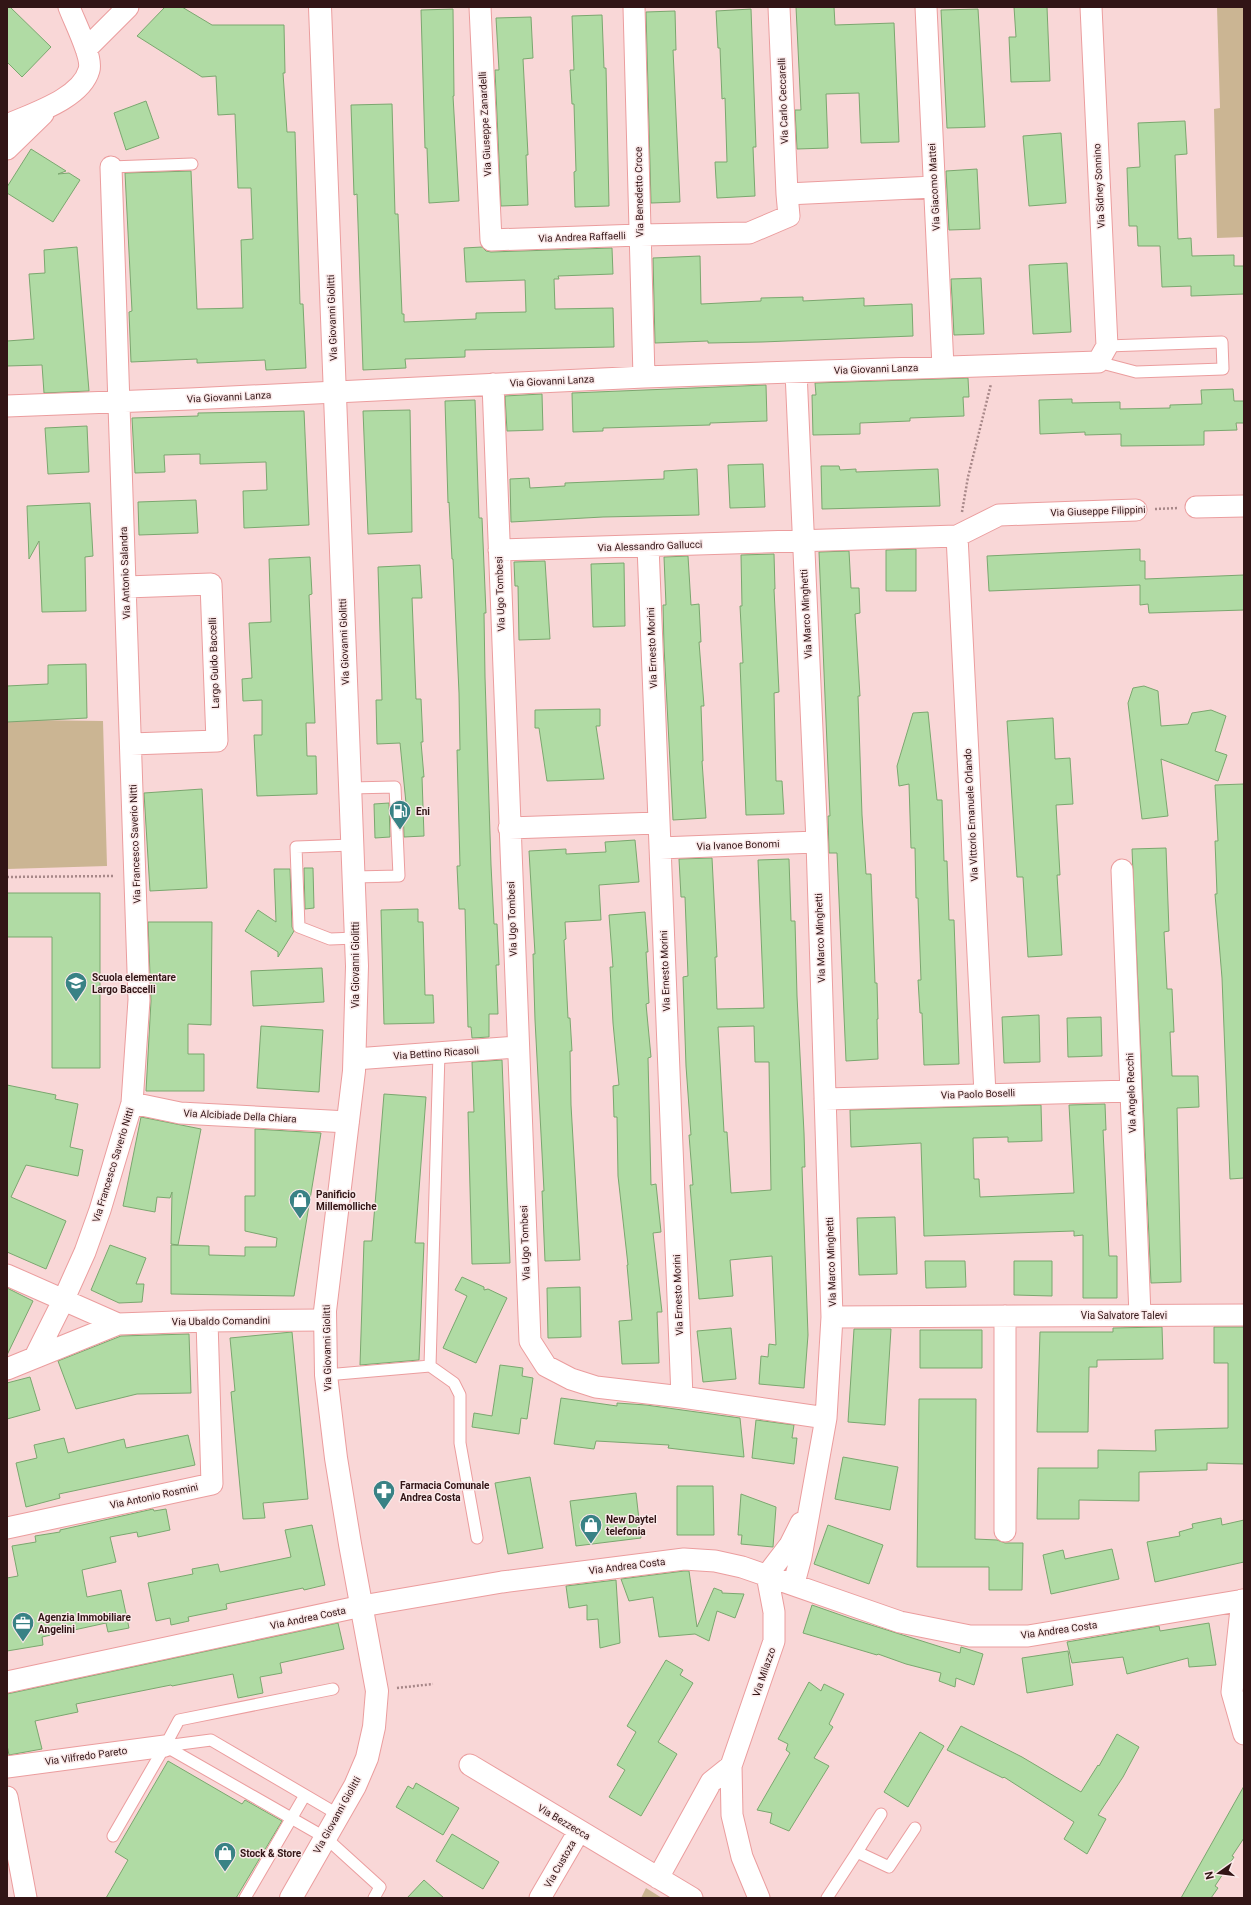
<svg xmlns="http://www.w3.org/2000/svg" width="1251" height="1905" font-family="Roboto,sans-serif">
<rect width="100%" height="100%" fill="#f9d7d7"/>
<!-- green -->
<path fill="#cbb593" d="M1217 7H1244V237L1217 238 1214 109 1220 108Z
M33 720 103 721 107 866 7 869V722Z
M646 1888 662 1898H641Z"/>
<!-- building -->
<path fill="#b0dba4" stroke="#7ba76f" fill-rule="evenodd" d="M7 7H10L51 47 22 77 7 62Z
M165 7H182L212 25H284L285 73H283L287 132H295L300 304H303L306 368 266 370 265 360 197 363V359L131 362 129 312 132 311 125 173 191 171 197 309 243 308 241 240 253 239 251 188H238L235 114 218 115 216 76 202 77 137 36Z
M796 7H834L835 25 894 23 899 142 861 143 859 93 826 94 828 148 797 149 795 110H801Z
M1014 7H1047L1050 81 1011 82 1009 37H1016Z
M453 9 454 96H453L459 201 429 203 427 148H425L421 10Z
M751 9 756 147H753L755 196 717 198 715 162H727L725 98 722 99 720 48H718L716 11Z
M978 9 985 127 947 128 941 10Z
M675 11 676 50H673L680 202 651 203 646 12Z
M602 15 604 68H606L609 206 575 207 574 172 576 171 574 104H572L570 70H574L572 16Z
M531 17 533 58 523 59 528 155H526L528 205 501 206 495 70H499L496 18Z
M146 101 159 138 126 150 114 113Z
M392 104 395 214H398L402 314H404V322L476 319V313L526 312 525 280 466 282 464 248 482 247 486 251 491 252 612 248 613 274 558 276 559 279H554L555 309 613 308 614 347 465 350V357L405 359 406 368 363 370 357 194 354 195 351 105Z
M1185 121 1187 154 1175 155 1178 239 1191 238 1192 256 1234 255V266H1244V294L1191 296V286L1162 287 1160 246H1138L1137 226H1129L1127 168 1140 167 1138 123Z
M1061 133 1066 203 1029 206 1023 136Z
M31 149 66 171 58 174 69 173 80 180 53 222 7 193V187Z
M977 169 980 229 949 230 946 171Z
M77 247 89 391 44 393 42 365 7 366V341L34 339 29 274 45 273 44 250Z
M700 256 701 304 761 301V298L803 297V301L864 298V306L912 304 913 336 762 342 708 343V341L655 343 653 258Z
M1067 263 1071 332 1033 334 1029 265Z
M981 278 984 334 954 335 951 279Z
M968 378 969 397H963L964 416 910 418V421L860 423V434L813 435 812 395H816L815 383Z
M766 385 767 421 710 423V425L603 428V431L573 432 572 393Z
M1233 389 1234 401H1244V423H1236L1237 430 1204 431V445L1121 446V434L1085 435V432L1040 434 1039 400 1072 399V403L1120 402V409L1170 408V405L1202 404 1201 390Z
M542 394 543 430 507 431 505 396Z
M475 400 479 518H482L486 613H484L485 677 491 865 494 924H497L499 965H496L498 1014H489V1037L472 1038 471 1027H468L465 909H459L457 866H460L457 750H460L459 693 453 559H452L449 502 448 503 445 401Z
M410 410 412 532 368 534 363 411Z
M304 411 309 525 244 528 243 491 267 490 266 462 200 464V454L164 455 165 472 135 473 132 418 198 416V413Z
M87 426 89 472 48 474 45 428Z
M763 464 765 507 730 508 728 465Z
M821 466H839L840 470 856 469V472L938 469 940 506 822 509Z
M697 469 699 515 603 517 511 522 510 479 529 478 530 488 565 486V483L664 479V471Z
M196 500 198 533 139 535 138 502Z
M90 503 93 556 85 557 86 611 42 612 39 541 29 559 27 506Z
M916 549V591H886V550Z
M1140 549V561H1145V579L1244 575V610L1149 613 1148 604 1140 605V585L989 591 987 556Z
M849 551 851 588H859L860 613 855 614 860 696H858L862 815 866 874H871L875 983H877L878 1019H877L878 1059 846 1061 837 853H829L828 816H830L819 552Z
M774 554 775 589H774L779 692 774 693 776 781H782L784 814 746 815 740 663H743L740 606H742L741 555Z
M688 556 691 605 699 604 701 642H699L704 706H701L703 761H702L706 818 673 820 664 646 663 605H666L664 557Z
M310 557 312 594 309 595 315 723H306L307 756H316L317 794 257 796 254 735H262V700L243 701 242 679 252 678 249 623 271 622 269 559Z
M545 561 550 639 519 640 518 586H515L514 562Z
M624 563 625 626 593 627 591 564Z
M420 565 422 598H412L416 699H421L423 742H421L424 777H422L424 836 404 837 403 803H406L400 743 377 744 376 700H382L378 567Z
M86 664 87 718 7 722V686L48 684V665Z
M1144 686 1158 691 1161 726 1188 724 1192 713 1211 710 1226 716 1215 751 1227 755 1218 781 1161 759 1168 816 1142 819 1128 703 1133 688Z
M600 709V726H596L604 779 547 781 539 728H535V710Z
M928 712 937 800H942L944 861H947L949 920H954L959 1064 924 1065 922 1013H920L918 980H921L918 898H916L915 848H911L909 784 899 786 897 766 913 713Z
M1053 718 1055 759 1070 758 1073 804 1056 805 1060 875H1057L1062 955 1028 957 1023 877H1017L1007 721Z
M1244 784V1178L1230 1179 1222 978 1215 894H1217L1215 841H1218L1215 785Z
M202 789 207 888 150 891 144 793Z
M389 803 390 837 375 838 374 804Z
M635 840 639 882 599 885 601 920 565 922 566 939 564 940 568 1018H570L572 1051H570L571 1105 580 1260 545 1261 542 1191H544L535 1020 533 954H535L529 851 566 849V854L606 852 605 842Z
M1166 848 1169 931 1164 932 1167 989H1172L1174 1032H1170L1172 1076H1198L1199 1107 1177 1108 1181 1282 1151 1283 1132 849Z
M712 858 717 957H715L717 1009 764 1008 758 860 789 859 791 921H795L797 996 804 1133 805 1167H802L808 1335 804 1388 759 1384 761 1356 768 1357 769 1344 776 1345 772 1256 730 1260 733 1296 699 1299 690 1185H693L689 1135H691L686 1066 683 977 688 976 685 897H681L679 859ZM754 1026 755 1062H769L771 1190 731 1193 727 1132H724L718 1027Z
M304 868H313L314 908 305 909Z
M274 869H290L292 927 294 931 278 957V952L245 931 258 910 276 922Z
M7 893H100V1068H52V937H7Z
M418 909V922H423L425 995H433L434 1023 384 1024 381 910Z
M645 912 648 952H646L649 1003 646 1004 651 1057 648 1058 651 1185 656 1184 661 1232 653 1233 662 1312H657L659 1363 622 1364 619 1321 632 1320 627 1265H628L618 1176 617 1117H614L613 1086 619 1085 613 1023 610 967H613L609 915Z
M148 922H212L211 1025 188 1024V1054H204V1091H146L151 1001Z
M322 968 324 1002 253 1006 251 971Z
M1039 1015 1040 1062 1004 1063 1002 1017Z
M1101 1017 1102 1056 1068 1057 1067 1018Z
M261 1026 323 1030 319 1092 257 1088Z
M502 1060 510 1263 472 1264 468 1112H474L472 1062Z
M7 1085 56 1095 55 1099 78 1104 70 1147 83 1150 78 1176 26 1165 11 1197 66 1221 46 1269 7 1252Z
M384 1094 426 1097 415 1243H424L419 1360 360 1365 364 1241H372Z
M1105 1104 1106 1130H1103L1109 1256H1117V1298H1083V1235L1074 1236V1231L924 1236 921 1143 851 1147 850 1110 1041 1105 1042 1141 1008 1142V1137L973 1138 974 1179H979L980 1197 1074 1193 1069 1105Z
M141 1117 201 1129 178 1245 171 1244 172 1192 170 1198 157 1197 155 1212 123 1206Z
M255 1129 321 1133 294 1296 171 1294V1245L209 1246V1255L245 1256V1247H276L277 1238 245 1231V1196H255Z
M895 1217 897 1274 859 1275 857 1218Z
M110 1245 146 1258 136 1284H144L142 1302 119 1303 91 1290Z
M925 1261H965L966 1287 926 1288Z
M1014 1261H1052V1296L1014 1295Z
M462 1277 484 1287V1290L488 1289 507 1298 476 1363 443 1348 467 1296 455 1290Z
M580 1287 581 1337 548 1338 547 1288Z
M7 1288 33 1301 7 1355Z
M1162 1327 1163 1359 1097 1360V1367H1089L1088 1432H1037L1040 1332H1113V1328Z
M1214 1327H1244V1464L1207 1463V1470L1139 1472V1501L1079 1500V1519H1037L1038 1468H1098V1450L1156 1451 1155 1430 1228 1428V1363H1214Z
M731 1328 736 1379 703 1382 697 1331Z
M854 1329H891L885 1425 848 1422Z
M920 1330H982V1368H920Z
M292 1332 308 1499 263 1503 265 1518 243 1519 231 1392 235 1391 230 1338Z
M189 1334 191 1393 137 1394 76 1409 58 1361 121 1336Z
M500 1365 523 1368 522 1376 533 1378 527 1419 521 1418 519 1434 472 1427 474 1413 492 1416Z
M30 1377 40 1410 7 1419V1383Z
M561 1398 617 1406V1403L646 1405 740 1418 744 1457 668 1448 669 1445 596 1441 594 1449 554 1444Z
M919 1399H976L975 1539 997 1540 1005 1543H1023L1022 1590H989V1567H917Z
M756 1420 794 1425 792 1438H797L794 1464 752 1458Z
M188 1435 195 1465 59 1494 60 1498 26 1507 16 1463 37 1458 34 1445 64 1438 68 1453 124 1439 126 1448Z
M843 1457 898 1467 890 1510 835 1499Z
M530 1477 543 1548 508 1554 495 1483Z
M677 1486H713L714 1535H677Z
M636 1493 641 1538 576 1546 570 1501Z
M741 1494 776 1507 773 1547 741 1544 742 1535H738Z
M153 1509 154 1511 166 1509 170 1530 138 1537 137 1532 110 1537 116 1562 82 1570 87 1597 121 1590 129 1628 108 1632 106 1623 42 1637 43 1645 7 1651V1578L18 1576 12 1546 36 1542 35 1536 60 1532V1530Z
M1221 1518 1222 1525 1244 1520V1562L1155 1582 1147 1542 1180 1536 1179 1532 1193 1528 1192 1524Z
M312 1525 325 1585 304 1590 303 1588 226 1604 227 1609 188 1617 189 1621 171 1625 170 1618 156 1621 148 1583 193 1574 192 1569 218 1564 220 1572 291 1557 285 1530Z
M828 1525 883 1545 869 1584 814 1564Z
M1112 1549 1119 1579 1051 1594 1043 1555 1063 1550 1065 1559Z
M684 1571H689L697 1627 714 1588 722 1591V1593L744 1594 735 1618 717 1611 709 1641 695 1634 659 1637 653 1597 629 1601 621 1579Z
M616 1580 620 1643 600 1648 598 1619 587 1620V1605L569 1608 566 1586Z
M812 1605 852 1619 960 1653 961 1647 983 1654 974 1685 956 1678 955 1687 939 1681 941 1673 906 1664 878 1654 877 1655 803 1633Z
M338 1623 344 1649 280 1663 282 1673 260 1677 263 1693 238 1698 233 1674 172 1686 171 1685 76 1704 78 1712 35 1721 42 1749 9 1755 7 1745V1694Z
M1209 1623 1216 1665 1189 1667 1188 1658 1127 1674 1123 1657 1072 1663 1067 1642 1159 1626 1160 1631Z
M1068 1651 1073 1685 1027 1693 1022 1658Z
M666 1660 683 1670 680 1675 693 1683 658 1742 677 1754 641 1816 609 1797 625 1770 617 1765 636 1732 627 1726Z
M809 1682 821 1691 824 1684 844 1694 829 1724 833 1727 814 1758 829 1766 789 1831 770 1823 772 1813 757 1810 790 1753 786 1750 788 1744 778 1739Z
M961 1726 1022 1757 1081 1792 1098 1765 1099 1766 1117 1734 1139 1747 1123 1777 1098 1815 1106 1819 1087 1854 1064 1839 1074 1822 1004 1777 1003 1778 947 1750Z
M920 1732 944 1746 908 1807 884 1792Z
M168 1761 242 1804 245 1800 282 1821 236 1898H106L128 1860 115 1852Z
M416 1783 459 1808 443 1835 396 1807 408 1786 413 1789Z
M1244 1786V1838L1232 1856 1234 1857 1215 1886 1218 1888 1211 1898H1181Z
M452 1834 499 1862 483 1889 436 1861Z
M424 1880 444 1898H407Z"/>
<g fill="none" stroke-linecap="round" stroke-linejoin="round">
<!-- lane casing -->
<g stroke="#eb9d9e" stroke-width="13">
<path id="lane" d="M111 167 192 164
M1098 362 1136 372 1223 369 1222 342 1107 346
M350 788 395 787 399 876 354 877
M352 845 296 847 299 927 330 939 356 938
M430 1366 439 1053
M326 1375 430 1366 454 1383 460 1395V1443L477 1538
M333 1689 179 1720 165 1746 326 1838 380 1887 374 1898
M113 1836 165 1746 211 1740 339 1815
M857 1852 881 1814
M245 1898 305 1795
M827 1898 857 1852 889 1867 915 1828"/>
</g>
<!-- street casing -->
<g stroke="#eb9d9e" stroke-width="23">
<path id="street" d="M480 7 491 240 640 235 749 233 789 216 787 194 779 7
M634 7 644 377
M926 7 943 367
M86 49 128 7
M7 125C31 114 81 99 89 70 93 57 74 21 69 7
M7 149 43 114
M787 194 934 187
M493 384 530 1341 546 1366 571 1379 596 1387 682 1397 826 1418
M7 406 190 399 644 377 1098 362 1107 346 1091 7
M1196 507 1244 506
M957 536 985 1094
M648 546 682 1397
M499 550 957 536 999 515 1136 510
M126 587 211 584 217 741 131 744
M509 828 658 823
M660 848 817 842
M1122 870 1140 1315
M355 1059 517 1047
M825 1099 1131 1091
M132 1103 180 1113 348 1122
M7 1275 118 1324
M1005 1316V1531
M832 1317 1244 1315
M35 1357 63 1301 85 1252 100 1210 132 1103 139 1000 111 167
M7 1369 118 1324 207 1321 325 1320
M7 1528 212 1484 207 1321
M767 1575 790 1545 801 1523
M794 1583 801 1557 826 1418 832 1317 817 842 796 372
M1242 1600 1232 1692 1244 1734
M7 1682 362 1606 502 1582 684 1559 715 1561 742 1567 900 1622 970 1636H1028L1244 1600
M470 1765 692 1898
M7 1767 165 1746
M7 1797 26 1898
M658 1878 711 1782 731 1766
M540 1898 579 1831
M759 1898 742 1857 732 1815 731 1766 774 1641V1612L767 1575"/>
</g>
<!-- secondary casing -->
<g stroke="#eb9d9e" stroke-width="24">
<path id="secondary" d="M291 1898 355 1786 367 1758 374 1727 377 1691 350 1544 336 1458 326 1375 325 1311 354 1071 357 966 320 7"/>
</g>
<!-- path -->
<path stroke="#a78788" stroke-width="2.5" stroke-dasharray="2 2" stroke-linecap="butt" d="M1155 509 1178 508
M962 512 968 477 991 384
M7 877 115 876
M397 1688 433 1684"/>
<!-- lane -->
<use href="#lane" stroke="#fff" stroke-width="11"/>
<!-- street -->
<use href="#street" stroke="#fff" stroke-width="21"/>
<!-- secondary -->
<use href="#secondary" stroke="#fff" stroke-width="22"/>
</g>
<!-- icons -->
<defs>
<g id="fuel-pin" transform="scale(1.15)"><path d="M0 17L-7.5 6A9.5 9.5 0 1 1 7.5 6Z" fill="#398285" stroke="#fae9e9"/><path d="M-5.5-6h7V0h2V4h1.3V-2.5L3-4.5l.8-.8L6-3V5H2.5V1h-1V6h-7ZM-4.2-4.7v3.2H.2V-4.7Z" fill="#fff"/></g>
<g id="school-pin" transform="scale(1.15)"><path d="M0 17L-7.5 6A9.5 9.5 0 1 1 7.5 6Z" fill="#398285" stroke="#fae9e9"/><path d="M0-5L7-2L0 1L-7-2ZM-4 1L0 2.5L4 1V4Q0 6-4 4Z" fill="#fff"/></g>
<g id="shop-pin" transform="scale(1.15)"><path d="M0 17L-7.5 6A9.5 9.5 0 1 1 7.5 6Z" fill="#398285" stroke="#fae9e9"/><path d="M-5-2.5h2.3a2.7 3.5 0 0 1 5.4 0H5L5.5 6h-11ZM-1.5-2.5h3a1.5 2.3 0 0 0-3 0Z" fill="#fff"/></g>
<g id="pharmacy-pin" transform="scale(1.15)"><path d="M0 17L-7.5 6A9.5 9.5 0 1 1 7.5 6Z" fill="#398285" stroke="#fae9e9"/><path d="M-2-6h4v4h4v4h-4v4h-4v-4h-4v-4h4Z" fill="#fff"/></g>
<g id="office-pin" transform="scale(1.15)"><path d="M0 17L-7.5 6A9.5 9.5 0 1 1 7.5 6Z" fill="#398285" stroke="#fae9e9"/><path d="M-6-3h4V-5.5h4V-3h4V5H-6ZM-1-4.5V-3h2v-1.5ZM-6 0V1H6V0Z" fill="#fff"/></g>
</defs>
<g fill-rule="evenodd">
<use href="#fuel-pin" x="400" y="811"/>
<use href="#school-pin" x="76" y="983"/>
<use href="#shop-pin" x="300" y="1200"/>
<use href="#pharmacy-pin" x="384" y="1491"/>
<use href="#shop-pin" x="591" y="1525"/>
<use href="#office-pin" x="23" y="1623"/>
<use href="#shop-pin" x="225" y="1853"/>
</g>
<g text-anchor="middle" dominant-baseline="central" stroke-width="3" stroke-linejoin="round" paint-order="stroke">
<!-- street labels -->
<g font-size="10" fill="#321516" stroke="#fae9e9">
<text transform="translate(783 101) rotate(-92)">Via Carlo Ceccarelli</text>
<text transform="translate(485 124) rotate(-93)">Via Giuseppe Zanardelli</text>
<text transform="translate(1099 186) rotate(-93)">Via Sidney Sonnino</text>
<text transform="translate(934 187) rotate(-93)">Via Giacomo Mattei</text>
<text transform="translate(639 192) rotate(-91)">Via Benedetto Croce</text>
<text transform="translate(582 237) rotate(-2)">Via Andrea Raffaelli</text>
<text transform="translate(332 318) rotate(-92)">Via Giovanni Giolitti</text>
<text transform="translate(876 369) rotate(-2)">Via Giovanni Lanza</text>
<text transform="translate(552 381) rotate(-3)">Via Giovanni Lanza</text>
<text transform="translate(229 397) rotate(-3)">Via Giovanni Lanza</text>
<text transform="translate(1098 511) rotate(-2)">Via Giuseppe Filippini</text>
<text transform="translate(650 546) rotate(-2)">Via Alessandro Gallucci</text>
<text transform="translate(125 573) rotate(-92)">Via Antonio Salandra</text>
<text transform="translate(500 594) rotate(-92)">Via Ugo Tombesi</text>
<text transform="translate(806 614) rotate(-93)">Via Marco Minghetti</text>
<text transform="translate(344 642) rotate(-92)">Via Giovanni Giolitti</text>
<text transform="translate(652 648) rotate(-92)">Via Ernesto Morini</text>
<text transform="translate(214 663) rotate(-92)">Largo Guido Baccelli</text>
<text transform="translate(971 815) rotate(-93)">Via Vittorio Emanuele Orlando</text>
<text transform="translate(135 844) rotate(-92)">Via Francesco Saverio Nitti</text>
<text transform="translate(738 845) rotate(-2)">Via Ivanoe Bonomi</text>
<text transform="translate(512 919) rotate(-92)">Via Ugo Tombesi</text>
<text transform="translate(820 938) rotate(-92)">Via Marco Minghetti</text>
<text transform="translate(355 965) rotate(-90)">Via Giovanni Giolitti</text>
<text transform="translate(665 971) rotate(-92)">Via Ernesto Morini</text>
<text transform="translate(436 1053) rotate(-4)">Via Bettino Ricasoli</text>
<text transform="translate(1131 1093) rotate(-92)">Via Angelo Recchi</text>
<text transform="translate(978 1094) rotate(-2)">Via Paolo Boselli</text>
<text transform="translate(240 1116) rotate(3)">Via Alcibiade Della Chiara</text>
<text transform="translate(113 1165) rotate(-73)">Via Francesco Saverio Nitti</text>
<text transform="translate(525 1243) rotate(-92)">Via Ugo Tombesi</text>
<text transform="translate(831 1262) rotate(-92)">Via Marco Minghetti</text>
<text transform="translate(678 1295) rotate(-92)">Via Ernesto Morini</text>
<text x="1124" y="1315">Via Salvatore Talevi</text>
<text transform="translate(221 1321) rotate(-1)">Via Ubaldo Comandini</text>
<text transform="translate(327 1348) rotate(-91)">Via Giovanni Giolitti</text>
<text transform="translate(154 1496) rotate(-12)">Via Antonio Rosmini</text>
<text transform="translate(627 1566) rotate(-7)">Via Andrea Costa</text>
<text transform="translate(308 1618) rotate(-12)">Via Andrea Costa</text>
<text transform="translate(1059 1630) rotate(-8)">Via Andrea Costa</text>
<text transform="translate(764 1672) rotate(-71)">Via Milazzo</text>
<text transform="translate(86 1756) rotate(-8)">Via Vilfredo Pareto</text>
<text transform="translate(337 1815) rotate(-61)">Via Giovanni Giolitti</text>
<text transform="translate(564 1822) rotate(31)">Via Bezzecca</text>
<text transform="translate(560 1864) rotate(-60)">Via Custoza</text>
</g>
<!-- poi labels -->
<g font-size="10" font-weight="bold" fill="#321516" stroke="#fae9e9" text-anchor="start">
<text x="416" y="811">Eni</text>
<text x="92" y="977">Scuola elementare<tspan x="92" dy="12">Largo Baccelli</tspan></text>
<text x="316" y="1194">Panificio<tspan x="316" dy="12">Millemolliche</tspan></text>
<text x="400" y="1485">Farmacia Comunale<tspan x="400" dy="12">Andrea Costa</tspan></text>
<text x="606" y="1519">New Daytel<tspan x="606" dy="12">telefonia</tspan></text>
<text x="38" y="1617">Agenzia Immobiliare<tspan x="38" dy="12">Angelini</tspan></text>
<text x="240" y="1853">Stock &amp; Store</text>
</g>
</g>
<!-- border -->
<rect width="1251" height="1905" fill="none" stroke="#321516" stroke-width="16"/>
<!-- north arrow -->
<g transform="translate(1219 1873) rotate(256)" stroke="#fae9e9" stroke-width="3" paint-order="stroke">
<path d="M0-3L7 15L0 10L-7 15Z" fill="#321516"/>
<text y="-6" font-size="11" font-weight="bold" text-anchor="middle" fill="#321516">N</text>
</g>
</svg>
